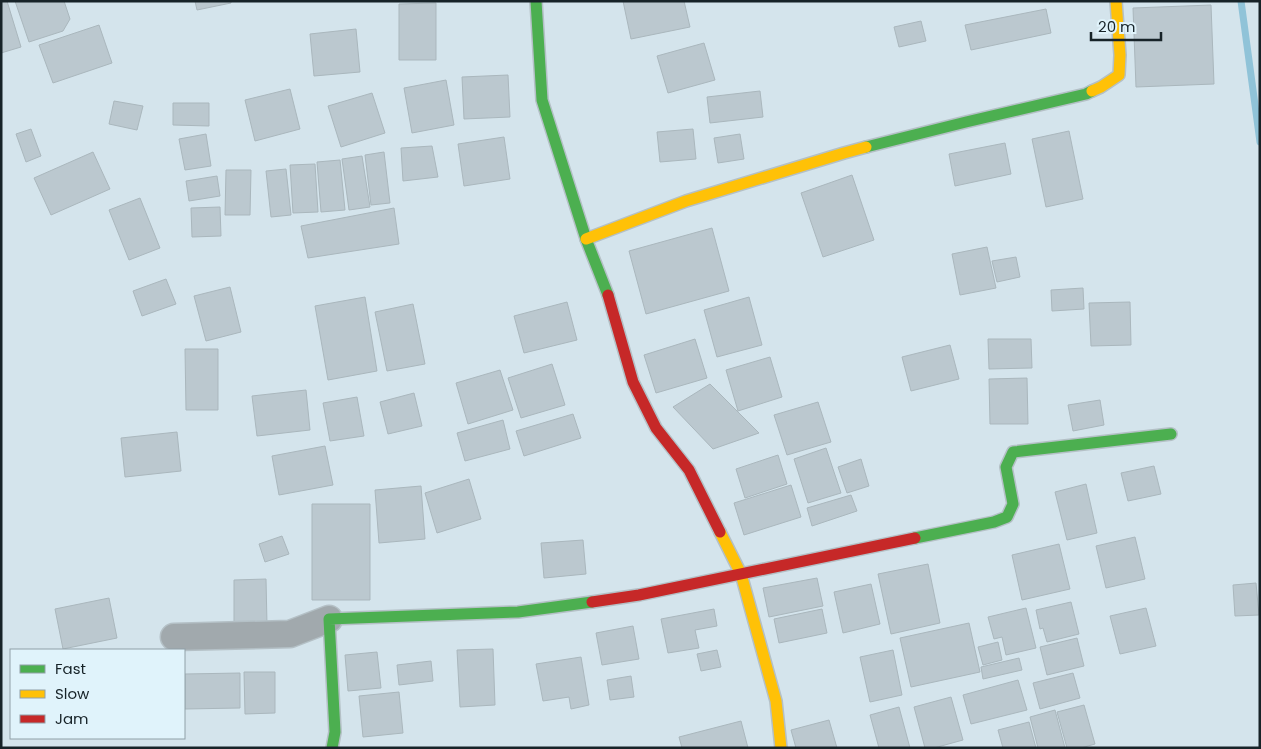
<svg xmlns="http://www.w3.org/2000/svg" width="1261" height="749" font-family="Poppins,sans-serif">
<rect width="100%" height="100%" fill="#d4e4ec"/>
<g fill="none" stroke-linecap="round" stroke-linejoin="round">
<!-- stream -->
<path stroke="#90c3d8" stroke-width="7" d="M1241 1 1260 142"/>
</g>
<!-- building -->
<path fill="#bbc8cf" stroke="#aab7bd" d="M1 1H7L21 47 1 53Z
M15 1H64L70 19 63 31 29 42Z
M195 1H231V3L197 10Z
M623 1H684L690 27 631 39Z
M436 3V60H399V4Z
M1211 5 1214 84 1136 87 1133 8Z
M1046 9 1051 33 971 50 965 25Z
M921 21 926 41 899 47 894 27Z
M99 25 112 63 53 83 39 45Z
M356 29 360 72 314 76 310 34Z
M704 43 715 80 668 93 657 56Z
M508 75 510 117 464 119 462 77Z
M446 80 454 125 412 133 404 88Z
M290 89 300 129 255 141 245 100Z
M760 91 763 117 710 123 707 97Z
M372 93 385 133 341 147 328 106Z
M114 101 143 106 137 130 109 124Z
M173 103H209V126L173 125Z
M31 129 41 156 26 162 16 134Z
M693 129 696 159 660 162 657 132Z
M1069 131 1083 199 1046 207 1032 139Z
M206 134 211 166 185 170 179 139Z
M740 134 744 159 718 163 714 138Z
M504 137 510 179 464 186 458 144Z
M1005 143 1011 174 955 186 949 154Z
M432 146 438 177 403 181 401 148Z
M93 152 110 189 51 215 34 178Z
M384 152 390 203 371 205 365 155Z
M362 156 370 207 349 210 342 159Z
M340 160 345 210 321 212 317 162Z
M315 164 318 212 293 213 290 165Z
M286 169 291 215 271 217 266 171Z
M226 170H251L250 215H225Z
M852 175 874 240 823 257 801 193Z
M217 176 220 196 189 201 186 181Z
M140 198 160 248 129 260 109 210Z
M220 207 221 236 192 237 191 208Z
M394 208 399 244 308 258 301 226Z
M712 228 729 291 646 314 629 251Z
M987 247 996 288 960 295 952 254Z
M1016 257 1020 277 997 282 992 261Z
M166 279 176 304 142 316 133 291Z
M230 287 241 332 206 341 194 296Z
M1083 288 1084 309 1052 311 1051 290Z
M365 297 377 371 328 380 315 306Z
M749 297 762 345 717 357 704 310Z
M567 302 577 340 524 353 514 316Z
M1130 302 1131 345 1091 346 1089 303Z
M413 304 425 364 387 371 375 312Z
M695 339 707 378 656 393 644 355Z
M988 339H1031L1032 368 989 369Z
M950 345 959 379 911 391 902 357Z
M185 349H218V410H186Z
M770 357 782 397 738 411 726 370Z
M552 364 565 405 521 418 508 378Z
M500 370 513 410 468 424 456 383Z
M1027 378 1028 424H990L989 379Z
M710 384 759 433 713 449 673 407Z
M306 390 310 430 257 436 252 396Z
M414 393 422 426 388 434 380 402Z
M357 397 364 436 330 441 323 403Z
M1100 400 1104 425 1073 431 1068 405Z
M818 402 831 442 787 455 774 415Z
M573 414 581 438 524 456 516 431Z
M503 420 510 449 465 461 457 433Z
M177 432 181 471 125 477 121 438Z
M325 446 333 485 279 495 272 456Z
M826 448 841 493 808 503 794 459Z
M778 455 787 484 745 498 736 469Z
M861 459 869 486 847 493 838 467Z
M1154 466 1161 494 1128 501 1121 473Z
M469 479 481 519 437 533 425 493Z
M1086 484 1097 533 1067 540 1055 492Z
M791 485 801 517 744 535 734 503Z
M421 486 425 539 379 543 375 490Z
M851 495 857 511 812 526 807 508Z
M312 504H370V600H312Z
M282 536 289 554 265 562 259 544Z
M1135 537 1145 579 1106 588 1096 546Z
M583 540 586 574 544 578 541 543Z
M1059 544 1070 589 1022 600 1012 555Z
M928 564 940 623 891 634 878 574Z
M817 578 823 606 769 617 763 588Z
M266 579 267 625 234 626V580Z
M1256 583 1259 615 1235 616 1233 585Z
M871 584 880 624 843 633 834 592Z
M109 598 117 638 63 649 55 609Z
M1071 602 1079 634 1047 642 1043 628 1040 629 1036 610Z
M1026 608 1036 648 1006 655 1002 637 994 639 988 617Z
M1146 608 1156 646 1120 654 1110 616Z
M714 609 717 626 695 630 699 648 668 653 661 619Z
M822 609 827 633 779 643 774 619Z
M969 623 980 672 911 687 900 638Z
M633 626 639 659 602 665 596 633Z
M1077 638 1084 666 1047 675 1040 647Z
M998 642 1002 660 983 665 978 647Z
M493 649 495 705 460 707 457 650Z
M717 650 721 667 701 671 697 654Z
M893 650 902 695 870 702 860 657Z
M377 652 381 688 348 691 345 655Z
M581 657 589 705 571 709 569 697 543 701 536 664Z
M1019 658 1022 670 983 679 981 667Z
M431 661 433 681 399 685 397 665Z
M244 672H275V713L245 714Z
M240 673V708L185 709V674Z
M1073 673 1080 698 1040 709 1033 683Z
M631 676 634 697 610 700 607 680Z
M1018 680 1027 710 971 724 963 695Z
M399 692 403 733 363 737 359 696Z
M951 697 963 740 934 748H925L914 707Z
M1084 705 1095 744 1081 748H1067L1057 712Z
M899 707 910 748H879L870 715Z
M1055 710 1065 748H1038L1030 717Z
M829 720 837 748H796L791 730Z
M741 721 748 748H682L679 737Z
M1029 722 1036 748H1003L998 730Z"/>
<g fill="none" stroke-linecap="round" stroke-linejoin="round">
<!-- street casing -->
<g stroke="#b4c0c6" stroke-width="29">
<path id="street" d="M174 637 290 634 329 619"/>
</g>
<!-- fast casing -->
<g stroke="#b4c0c6" stroke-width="14">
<path id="fast" d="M536 1 542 100 586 239 608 295
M866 147 966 122 1086 94 1092 91
M915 538 994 522 1007 517 1013 504 1006 467 1013 452 1171 434
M332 748 335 732 329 619 518 612 592 602"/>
</g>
<!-- slow casing -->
<g stroke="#b4c0c6" stroke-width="14">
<path id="slow" d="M1092 91 1101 87 1119 75 1120 55 1116 1
M586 239 686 201 844 153 866 147
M720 532 741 574 776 701 781 748"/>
</g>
<!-- jam casing -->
<g stroke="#b4c0c6" stroke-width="14">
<path id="jam" d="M608 295 633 382 656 428 689 470 720 532
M592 602 639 595 915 538"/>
</g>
<!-- street -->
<use href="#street" stroke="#a1a9ad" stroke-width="26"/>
<!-- fast -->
<use href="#fast" stroke="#4caf50" stroke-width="11"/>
<!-- slow -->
<use href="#slow" stroke="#ffc107" stroke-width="11"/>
<!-- jam -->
<use href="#jam" stroke="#c62828" stroke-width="11"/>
</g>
<!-- border -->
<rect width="1261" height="749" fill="none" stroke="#172328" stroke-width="5"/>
<!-- legend -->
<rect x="10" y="649" width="175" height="90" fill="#e0f3fb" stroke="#90a0a7"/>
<rect x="20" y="665" width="25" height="8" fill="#4caf50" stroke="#90a0a7"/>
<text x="55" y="674" font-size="15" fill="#172328">Fast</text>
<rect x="20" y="690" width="25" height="8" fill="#ffc107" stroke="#90a0a7"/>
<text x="55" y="699" font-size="15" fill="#172328">Slow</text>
<rect x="20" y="715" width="25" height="8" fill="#c62828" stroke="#90a0a7"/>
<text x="55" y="724" font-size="15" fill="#172328">Jam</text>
<!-- scale -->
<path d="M1091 32v8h70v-8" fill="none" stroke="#172328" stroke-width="2.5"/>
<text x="1098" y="32" font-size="15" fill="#172328" stroke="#e0f3fb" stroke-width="4" paint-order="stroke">20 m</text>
</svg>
